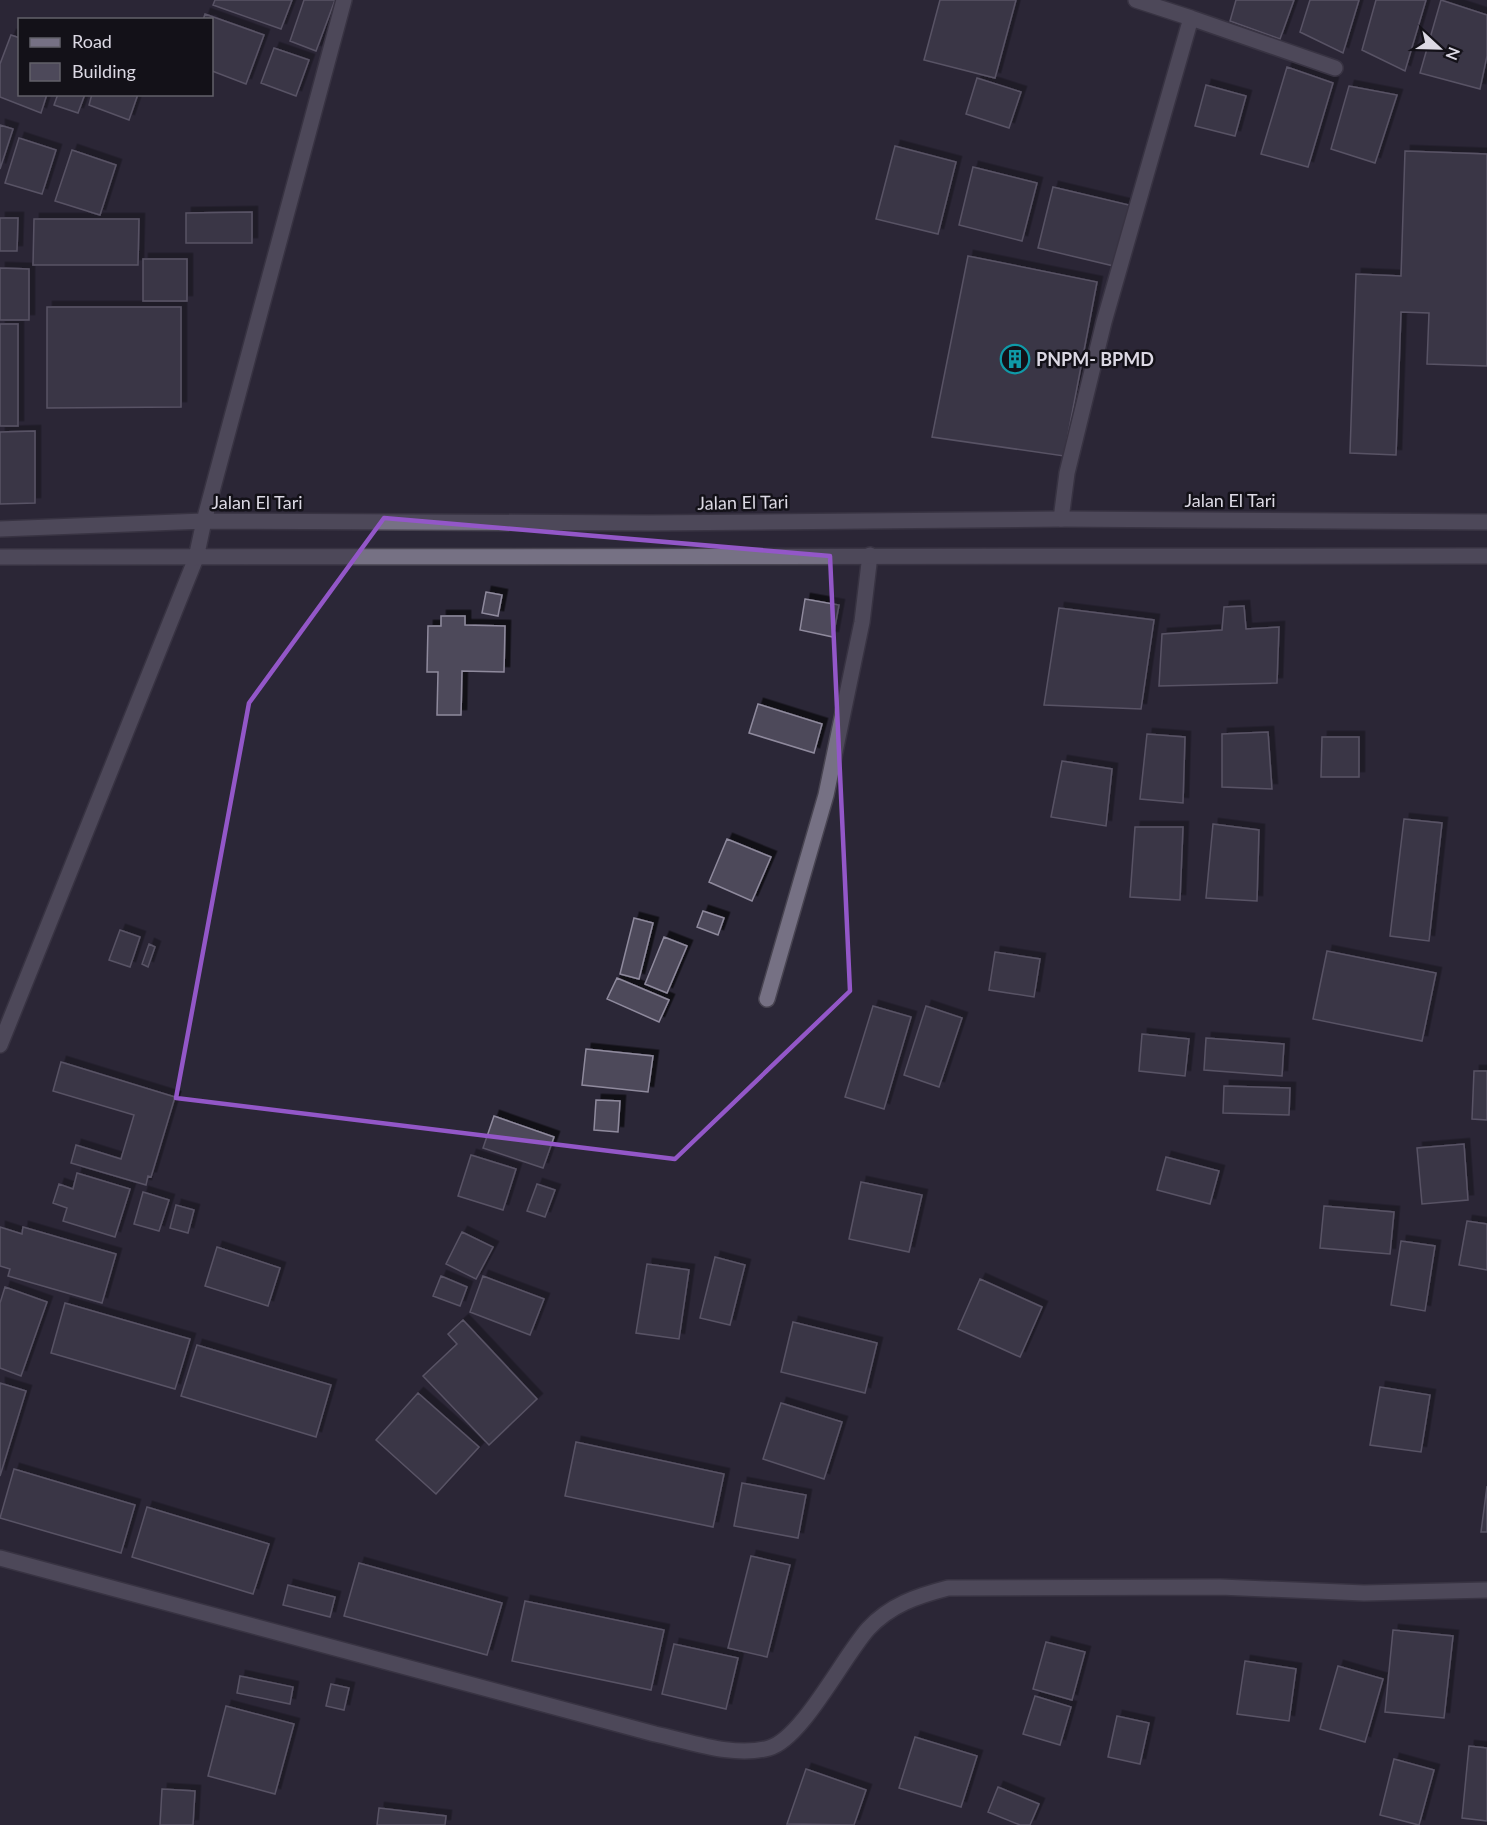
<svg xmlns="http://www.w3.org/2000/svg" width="1487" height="1825" font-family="Lato,sans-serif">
<defs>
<filter id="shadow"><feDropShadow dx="5.5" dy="-5.5" stdDeviation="0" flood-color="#0009"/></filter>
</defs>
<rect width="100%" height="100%" fill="#2b2737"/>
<!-- building -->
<path fill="#4d495a" stroke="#8f8a9d" stroke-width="1.5" filter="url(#shadow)" d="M215 0H292L281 29 213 5Z
M304 0H335L316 51 290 41Z
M940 0H1016L995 78 924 60Z
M1236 0H1294L1280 39 1230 21Z
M1310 0H1359L1343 53 1300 32Z
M1376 0H1426L1405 71 1362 50Z
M1441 0 1487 15V56L1480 89 1420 73Z
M205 14 264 35 246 84 212 71V20H203Z
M11 35 20 38V94H47L41 113 0 97V64Z
M274 48 309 60 296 96 261 83Z
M1287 67 1333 83 1308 167 1261 154Z
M977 78 1021 92 1009 128 966 114Z
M1206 85 1246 96 1235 136 1195 126Z
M1349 86 1397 95 1375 163 1331 149Z
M58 94H85L78 113 54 105Z
M92 94H138L129 120 89 105Z
M0 125 13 129 0 169Z
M19 138 56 150 42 194 5 183Z
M895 146 956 162 938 234 876 219Z
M72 150 116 165 100 215 55 201Z
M1405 151 1487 154V366L1427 364 1429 313 1401 312 1396 455 1350 453 1356 274 1401 276Z
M973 167 1037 183 1022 241 959 225Z
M1053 187 1133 206 1118 267 1038 248Z
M252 212V243H186V213Z
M0 218H18L17 251H0Z
M34 219H139L138 265H33Z
M968 256 1097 282 1064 456 932 437Z
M143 259H187V301H143Z
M0 268 29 269V320H0Z
M47 307H181V407L47 408Z
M0 324H18V426H0Z
M35 431V503L0 504V432Z
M486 592 502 595 498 616 482 613Z
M805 599 839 605 833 637 800 630Z
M1244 606 1246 629 1279 627 1277 683 1159 686 1162 634 1222 630 1224 607Z
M1059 608 1154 620 1141 709 1044 705Z
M441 616H465V625L505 626 504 672 462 671 461 715H437L438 672H427L428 626H441Z
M758 704 822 724 814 753 749 733Z
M1268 732 1272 789 1222 787V734Z
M1147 734 1185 737 1183 803 1140 799Z
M1322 737H1359V777H1321Z
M1062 761 1112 769 1106 826 1051 817Z
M1404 819 1442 823 1429 941 1390 936Z
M1213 824 1259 830 1257 901 1206 898Z
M1135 827H1183L1180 900 1130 897Z
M727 839 771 857 752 901 709 882Z
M703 911 724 918 718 935 697 927Z
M634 918 653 923 639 979 620 974Z
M120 930 140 937 130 967 109 960Z
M664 937 687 946 667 993 645 984Z
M149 944 155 947 148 967 142 964Z
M1327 951 1436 973 1422 1041 1313 1019Z
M995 952 1040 959 1034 997 989 990Z
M617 978 669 1000 659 1022 607 999Z
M873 1006 911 1017 884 1109 845 1097Z
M926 1006 962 1018 939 1087 904 1075Z
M1142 1034 1189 1039 1185 1076 1139 1071Z
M1206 1038 1284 1044 1282 1076 1204 1070Z
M586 1049 653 1056 648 1092 582 1085Z
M61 1062 175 1097 151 1177 148 1176 146 1185 71 1163 76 1145 121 1159 134 1115 53 1091Z
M1474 1071H1487V1120L1472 1119Z
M1224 1086 1290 1088 1289 1115 1223 1113Z
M596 1100 620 1101 618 1132 594 1130Z
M494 1116 554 1137 543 1168 483 1148Z
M1464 1144 1468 1200 1422 1204 1417 1148Z
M471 1155 516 1169 503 1210 458 1196Z
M1166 1157 1219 1171 1210 1204 1157 1190Z
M77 1173 130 1189 115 1237 63 1221 67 1208 53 1203 59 1184 73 1189Z
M861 1182 922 1195 909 1252 849 1239Z
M537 1184 555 1190 545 1217 527 1211Z
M143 1192 169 1200 159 1231 134 1224Z
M176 1205 194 1210 188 1233 170 1228Z
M1324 1206 1394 1212 1390 1254 1320 1248Z
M1467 1221 1487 1224V1270L1459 1265Z
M0 1227 22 1234 23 1227 116 1254 102 1303 8 1276 10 1269 0 1266Z
M462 1232 493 1247 476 1279 446 1264Z
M1401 1241 1435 1246 1425 1311 1391 1305Z
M217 1247 280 1268 268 1306 205 1286Z
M715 1257 745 1265 730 1325 700 1318Z
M647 1264 689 1270 679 1339 636 1333Z
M441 1276 467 1287 460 1306 433 1296Z
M483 1276 544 1299 530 1335 470 1312Z
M980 1279 1042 1307 1020 1357 958 1329Z
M5 1287 47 1302 21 1376 0 1368V1303Z
M65 1303 190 1339 175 1389 51 1353Z
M463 1320 537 1399 489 1445 423 1376 457 1344 448 1334Z
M793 1322 877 1343 865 1393 781 1372Z
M197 1345 331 1385 316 1437 181 1396Z
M0 1383 26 1391 0 1476Z
M1380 1387 1430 1395 1421 1452 1370 1445Z
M418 1393 479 1447 436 1494 376 1440Z
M781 1403 842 1422 824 1479 763 1459Z
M576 1442 724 1474 713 1527 565 1496Z
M14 1469 135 1505 121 1553 0 1518Z
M742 1483 806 1495 798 1538 734 1526Z
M1487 1486V1532H1481Z
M147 1507 269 1544 253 1594 132 1557Z
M751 1556 790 1565 767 1657 728 1648Z
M359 1563 502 1603 487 1655 344 1616Z
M288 1585 335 1597 330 1617 283 1605Z
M525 1601 664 1630 651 1690 512 1661Z
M1393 1630 1453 1636 1444 1718 1385 1712Z
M1046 1642 1085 1652 1072 1700 1033 1689Z
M674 1644 738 1658 726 1709 662 1694Z
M1245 1661 1296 1669 1289 1721 1237 1714Z
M1338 1666 1383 1679 1365 1742 1320 1729Z
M240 1676 293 1687 290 1704 237 1693Z
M331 1684 349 1688 344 1710 326 1706Z
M1035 1696 1071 1707 1060 1745 1023 1734Z
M226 1706 294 1724 275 1794 208 1776Z
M1117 1716 1149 1723 1140 1764 1108 1757Z
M915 1737 977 1756 961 1807 899 1788Z
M1469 1746 1487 1748V1821L1462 1818Z
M1394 1759 1434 1770 1419 1825 1380 1815Z
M806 1769 866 1790 854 1825 787 1824Z
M998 1787 1039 1804 1030 1825H1020L988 1812Z
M162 1789 195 1791 193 1825H160Z
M379 1808 446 1816 445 1825H377Z"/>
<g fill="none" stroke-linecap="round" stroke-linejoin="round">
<!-- street casing -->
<g stroke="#484451" stroke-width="18">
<path id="street" d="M1191 18 1335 68
M1061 519 1067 473 1104 322 1191 18 1136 0
M767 999 826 795 862 622 870 555
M0 1045 196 558
M0 1558 655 1734C689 1741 733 1758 769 1748 802 1739 843 1657 868 1629 890 1605 917 1596 948 1588L1220 1587 1364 1593 1487 1590"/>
</g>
<!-- secondary casing -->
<g stroke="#484451" stroke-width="18">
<path id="secondary" d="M0 529 204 521 649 523 1061 519 1487 522
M0 557 1487 556
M196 558 204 521 344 0"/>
</g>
<!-- street -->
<use href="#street" stroke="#767184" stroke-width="15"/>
<!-- secondary -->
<use href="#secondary" stroke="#767184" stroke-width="15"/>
</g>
<!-- marked area -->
<path d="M0 0H1487V1825H0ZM384 518 830 556 850 991 675 1159 176 1098 249 703Z" fill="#2b2737" fill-opacity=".55" fill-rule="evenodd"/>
<path fill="none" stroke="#9357c8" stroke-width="4.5" stroke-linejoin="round" d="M384 518 830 556 850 991 675 1159 176 1098 249 703Z"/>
<!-- icons -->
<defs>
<g id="building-ring" transform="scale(1.5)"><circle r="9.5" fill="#131118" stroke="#0f9aa8" stroke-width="1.5"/><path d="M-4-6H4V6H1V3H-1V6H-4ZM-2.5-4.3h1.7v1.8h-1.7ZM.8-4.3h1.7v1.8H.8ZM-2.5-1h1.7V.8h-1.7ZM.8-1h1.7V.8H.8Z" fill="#0f9aa8"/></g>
</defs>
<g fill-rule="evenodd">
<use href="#building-ring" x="1015" y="359"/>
</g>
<g text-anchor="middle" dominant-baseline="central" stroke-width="5" stroke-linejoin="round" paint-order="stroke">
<!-- poi labels -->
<g font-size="18" font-weight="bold" fill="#dcd9e4" stroke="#131118" text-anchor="start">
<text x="1036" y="359">PNPM- BPMD</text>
</g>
<!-- street labels -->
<g font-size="18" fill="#dcd9e4" stroke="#131118">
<text x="1230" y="500">Jalan El Tari</text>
<text x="257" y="502">Jalan El Tari</text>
<text transform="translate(743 502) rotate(-1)">Jalan El Tari</text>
</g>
</g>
<!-- legend -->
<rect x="18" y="18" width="195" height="78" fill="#131118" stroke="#63616a" stroke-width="1.5"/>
<rect x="30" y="38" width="30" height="9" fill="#767184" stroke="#63616a" stroke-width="1.5"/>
<text x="72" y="48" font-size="18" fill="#dcd9e4">Road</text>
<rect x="30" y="63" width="30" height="18" fill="#4d495a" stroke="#63616a" stroke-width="1.5"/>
<text x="72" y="78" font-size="18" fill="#dcd9e4">Building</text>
<!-- north arrow -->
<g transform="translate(1439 48) rotate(112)" stroke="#131118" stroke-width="4.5" paint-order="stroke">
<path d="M0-4.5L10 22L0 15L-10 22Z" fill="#dcd9e4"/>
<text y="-9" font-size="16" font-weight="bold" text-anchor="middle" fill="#dcd9e4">N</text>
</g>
</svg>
